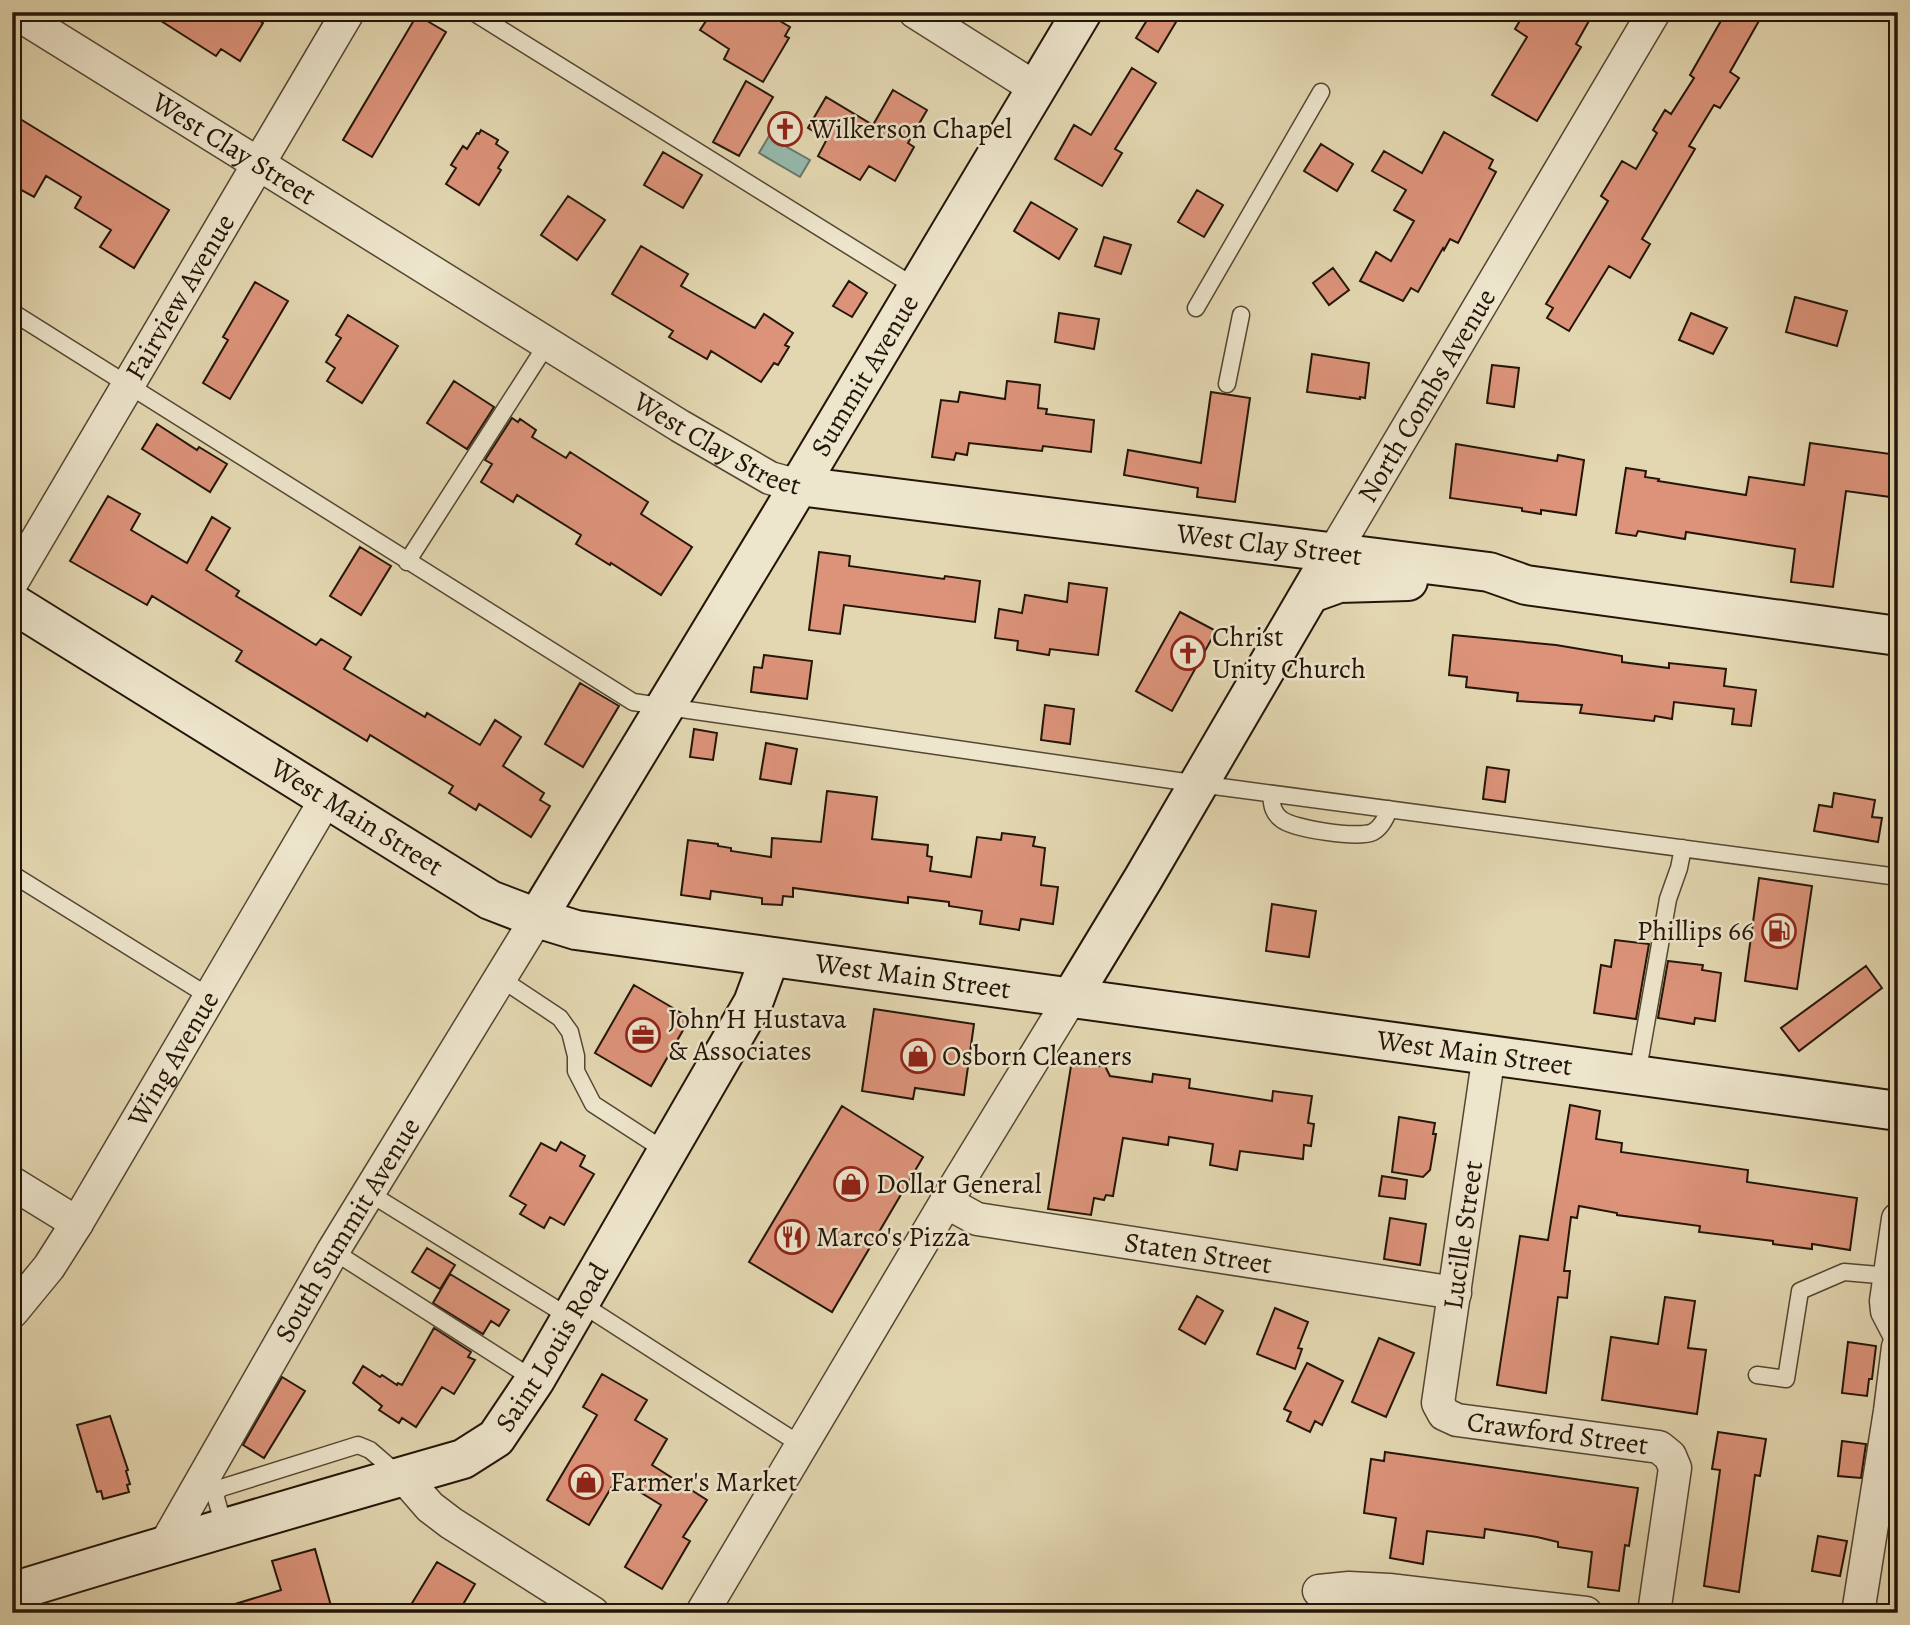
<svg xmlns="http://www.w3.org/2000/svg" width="1910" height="1625" font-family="Alegreya,serif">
<rect width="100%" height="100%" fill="#e3d7b1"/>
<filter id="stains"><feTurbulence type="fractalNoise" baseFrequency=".00286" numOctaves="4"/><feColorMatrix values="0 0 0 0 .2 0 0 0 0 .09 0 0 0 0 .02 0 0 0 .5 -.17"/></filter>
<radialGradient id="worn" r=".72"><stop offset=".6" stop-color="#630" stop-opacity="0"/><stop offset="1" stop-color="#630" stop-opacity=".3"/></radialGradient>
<!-- water -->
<path fill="#95b9ad" stroke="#68776b" stroke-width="2" d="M776 124 794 134 787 147 810 160 800 177 759 153Z"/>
<!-- building -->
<path fill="#dc937a" stroke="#241508" stroke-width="2" d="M147 12H247L263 23 240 61 221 49 216 56Z
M712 12H765L790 27 785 36 789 38 763 82 724 59 729 49 700 30Z
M1152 12H1161L1176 22 1158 52 1136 38Z
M1525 12H1594L1576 44 1581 47 1537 121 1492 95 1527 37 1515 29Z
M1726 12H1764L1730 72 1739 78 1720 108 1714 105 1689 146 1695 149 1642 239 1650 244 1630 278 1609 266 1569 331 1547 318 1553 308 1546 304 1608 201 1601 196 1622 161 1636 169 1657 133 1653 130 1665 110 1671 114 1694 78 1690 75Z
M417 15 446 32 372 157 343 140Z
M1132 68 1156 83 1115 149 1122 153 1102 186 1055 159 1074 125 1091 135Z
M746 81 773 97 739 156 713 142Z
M893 90 927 110 908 143 914 147 895 181 869 166 860 180 818 156 827 139 808 128 826 97 873 125Z
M12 114 169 210 134 268 100 247 111 230 75 208 81 197 46 176 34 197 12 185Z
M481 130 498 140 496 144 508 152 498 168 501 170 479 205 446 184 456 168 451 165 463 146 467 149 477 133 479 134Z
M1444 132 1493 160 1489 168 1496 172 1458 243 1450 239 1444 250 1443 248 1418 292 1411 288 1403 301 1360 281 1376 252 1391 261 1414 221 1394 210 1406 190 1372 171 1384 151 1422 173Z
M1321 144 1353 164 1337 191 1304 171Z
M663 152 702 175 683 208 644 185Z
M1197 190 1223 205 1204 237 1178 222Z
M568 196 605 220 577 260 541 235Z
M1031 202 1077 229 1059 259 1014 231Z
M1104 237 1131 245 1121 274 1095 266Z
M641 246 688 274 681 286 753 327 755 328 764 314 793 333 785 345 789 347 778 365 774 363 761 382 711 351 707 359 669 337 673 331 612 294Z
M1333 268 1349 290 1329 305 1313 283Z
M849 281 867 293 852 317 833 306Z
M255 282 288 301 230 399 203 383 228 340 223 337Z
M1795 297 1847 311 1837 346 1786 332Z
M1059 313 1099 319 1094 349 1055 342Z
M1691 313 1727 328 1713 354 1679 340Z
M348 315 398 346 362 403 327 381 335 368 326 362 341 338 336 335Z
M1312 354 1369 363 1365 398 1360 397V399L1307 392Z
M1492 365 1519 368 1514 407 1487 403Z
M454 381 494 407 467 449 427 423Z
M1007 381 1040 385 1038 408 1047 409 1046 414 1094 420 1091 452 1043 446 1042 451 969 443 967 455 956 453 954 460 932 457 941 400 958 402 960 392 1005 399Z
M1211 392 1250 398 1235 502 1197 497 1198 488 1124 475 1128 450 1201 463Z
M512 418 518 422 520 419 536 430 532 437 566 458 570 452 648 502 641 514 692 547 661 595 611 563 610 565 576 544 581 535 517 495 513 502 481 482 492 464 485 460Z
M157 424 197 450 199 447 227 464 210 492 142 449Z
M1810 443 1898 455V498L1846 491 1833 587 1791 582 1795 549 1686 532 1685 539 1638 531 1636 536 1616 533 1626 468 1646 471 1645 477 1659 479 1658 481 1746 495 1749 477 1804 485Z
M1456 444 1557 461 1558 455 1584 460 1576 515 1541 510V514L1522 511V508L1450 498Z
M108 496 140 514 131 530 187 563 212 517 230 528 206 570 239 591 236 596 316 645 321 639 351 657 344 669 425 717 427 713 480 745 495 720 521 737 503 766 544 793 540 800 550 806 531 837 479 804 476 810 449 793 453 786 370 735 367 741 236 661 242 651 152 596 147 605 70 561Z
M360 547 391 566 361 615 330 596Z
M819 552 850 556 849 566 944 579 945 576 980 581 975 622 844 605 840 634 809 630Z
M1069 583 1107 588 1098 655 1050 649 1049 655 1017 650 1018 641 995 638 999 609 1022 613 1025 595 1067 602Z
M1180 612 1216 631 1172 711 1136 691Z
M1453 635 1556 645 1622 656V662L1669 668V663L1726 669 1724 686 1756 690 1751 726 1732 724 1734 709 1674 702 1672 719 1655 716 1654 721 1580 713 1582 705 1517 701 1518 693 1466 687 1467 677 1449 675Z
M764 655 812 661 807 699 751 692 754 667 762 668Z
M580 683 619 706 583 767 545 744Z
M1045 705 1074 709 1070 744 1041 740Z
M694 729 717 733 713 760 690 757Z
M766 743 797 749 791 784 760 779Z
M1487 767 1509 770 1505 802 1483 799Z
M827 791 877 797 872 839 928 845 927 856 932 857 930 871 971 877 977 837 1001 840 1002 833 1035 837 1033 846 1045 848 1041 885 1058 887 1053 924 1021 919 1019 930 980 924 982 911 949 906V902L908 897V903L793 888V897L783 896 782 905 762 904V898L711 891 710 899 681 895 688 840 718 844V846L731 848V851L771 857 772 838 821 842Z
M1834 793 1875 800 1872 817 1882 818 1878 842 1814 831 1819 805 1832 807Z
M1759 878 1812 886 1797 989 1745 981Z
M1272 904 1316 911 1309 957 1266 951Z
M1615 940 1649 944 1636 1019 1594 1013 1601 965 1611 967Z
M1668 961 1703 965 1702 970 1721 973 1715 1021 1695 1018 1694 1024 1658 1018Z
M1866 966 1882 988 1799 1051 1781 1028Z
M634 985 690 1018 651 1086 595 1053Z
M874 1009 974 1024 964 1095 915 1088 913 1099 862 1091Z
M1071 1066H1105L1110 1076 1152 1082 1153 1074 1190 1079 1189 1088 1272 1101 1273 1091 1312 1096 1308 1123 1314 1124 1311 1146 1304 1145 1303 1159 1240 1151 1237 1170 1210 1165 1213 1144 1169 1137 1168 1145 1123 1138 1113 1196 1106 1195 1104 1200 1094 1198 1091 1215 1048 1209Z
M1570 1105 1600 1111 1596 1139 1622 1143 1621 1152 1748 1170 1747 1182 1857 1198 1850 1250 1812 1244V1249L1773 1244V1241L1699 1232 1700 1226 1617 1215V1213L1579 1206 1577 1218 1571 1217 1564 1271H1570L1567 1298 1558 1297 1546 1393 1497 1385 1520 1236 1548 1240Z
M842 1106 923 1157 832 1312 749 1262Z
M1399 1117 1435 1123 1433 1134H1436L1430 1170 1423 1177 1392 1172Z
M561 1142 585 1156 580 1166 594 1174 564 1225 550 1217 544 1228 520 1214 526 1205 510 1196 541 1143 556 1151Z
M1382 1176 1407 1180 1405 1199 1379 1196Z
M1390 1218 1426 1224 1420 1265 1384 1259Z
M427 1248 455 1265 440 1289 412 1272Z
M450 1274 509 1310 499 1326 491 1321 483 1334 433 1303Z
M1197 1296 1223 1311 1205 1344 1179 1329Z
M1665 1297 1695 1301 1688 1348 1706 1350 1697 1414 1602 1400 1611 1337 1658 1344Z
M1275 1308 1308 1322 1298 1348 1302 1349 1295 1369 1257 1354Z
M434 1328 471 1352 468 1357 475 1360 454 1394 442 1387 416 1427 402 1418 399 1423 379 1410 382 1406 353 1383 363 1366 380 1377 382 1375 397 1385 398 1383 402 1385Z
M1379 1338 1414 1353 1386 1417 1352 1402Z
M1848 1342 1876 1346 1872 1379H1869L1867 1396 1842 1393Z
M1307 1363 1343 1381 1322 1425 1315 1421 1310 1432 1287 1421 1291 1412 1284 1409Z
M602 1374 647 1400 635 1420 667 1439 652 1465 707 1500 683 1537 690 1541 662 1589 625 1567 661 1505 617 1478 589 1525 547 1500 597 1415 583 1407Z
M282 1377 305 1391 264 1458 243 1445Z
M110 1416 128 1470 126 1471 130 1484 127 1485 129 1492 103 1499 101 1491 97 1492 77 1425Z
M1718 1432 1766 1439 1760 1476 1755 1475 1739 1592 1704 1586 1720 1470 1712 1469Z
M1842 1441 1866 1444 1861 1478 1838 1476Z
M1385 1452 1638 1488 1629 1546 1625 1545 1619 1591 1588 1587 1592 1552 1558 1547V1542L1537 1537 1485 1529 1484 1538 1427 1531 1423 1564 1390 1558 1396 1518 1364 1513 1371 1459 1384 1461Z
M1818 1536 1847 1541 1840 1576 1812 1571Z
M315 1549 333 1613H223L222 1608 281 1590 272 1561Z
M437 1562 475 1584 458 1613H406Z"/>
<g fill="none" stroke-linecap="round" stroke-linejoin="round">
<!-- lane casing -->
<g stroke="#544632" stroke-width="19">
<path id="lane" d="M473 12 917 288
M1196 308 1321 92
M12 312 633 702 1199 784 1898 877
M1227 384 1241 315
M407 562 547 344
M1271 794C1272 804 1272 812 1281 819 1293 829 1359 839 1373 832 1382 827 1386 818 1389 809
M12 874 210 997
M500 978 560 1018 570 1032 576 1056V1071L593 1104 667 1152
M1637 1075 1668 899 1679 868 1683 848
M369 1193 571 1318
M333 1251 535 1380
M580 1303 801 1445
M1757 1375 1786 1379 1800 1291 1844 1272 1890 1276
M225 1530 216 1498 215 1494 221 1488 358 1445 370 1450 399 1475"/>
</g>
<!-- street casing -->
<g stroke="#544632" stroke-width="35">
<g id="street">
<path id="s1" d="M14 12 680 426 770 478 799 486"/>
<path d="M915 12 1037 89"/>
<path id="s2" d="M1334 552 1654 12"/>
<path id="s3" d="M12 582 348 12"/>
<path id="s4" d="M1489 1054 1438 1403 1444 1414 1457 1420 1659 1447 1670 1456 1675 1468 1654 1613"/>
<path d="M12 1183 77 1223"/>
<path id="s5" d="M946 1202 977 1219 1455 1293"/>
<path d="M1898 1219 1886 1301 1887 1311 1898 1332"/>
<path id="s6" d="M12 1312 49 1267 77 1223 326 799"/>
<path d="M403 1476 430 1507 451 1523 593 1613"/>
<path id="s7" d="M165 1545 333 1251 537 918"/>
<path d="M1319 1591 1349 1588 1389 1590 1586 1613"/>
<path d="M702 1613 946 1202 1072 996"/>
<path d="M1858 1613 1890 1411 1898 1347"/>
</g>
</g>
<!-- secondary casing -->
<g stroke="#241508" stroke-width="42">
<g id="secondary">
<path id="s8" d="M799 486 1489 572 1526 585 1898 636"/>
<path d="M1311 593 1339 583 1408 581"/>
<path id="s9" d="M12 603 490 900 537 918 576 930 1898 1111"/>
<path id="s10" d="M537 918 779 519 1082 12"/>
<path d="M1072 996 1143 879 1334 552"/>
<path id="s11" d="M12 1592C162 1546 313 1502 463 1459L496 1438 535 1380 753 1003 770 957"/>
</g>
</g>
<!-- lane -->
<use href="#lane" stroke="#ede5cc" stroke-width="16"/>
<!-- street -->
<use href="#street" stroke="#ede5cc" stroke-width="32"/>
<!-- secondary -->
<use href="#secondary" stroke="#ede5cc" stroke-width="38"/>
</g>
<!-- icons -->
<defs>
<g id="church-ring" transform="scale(1.75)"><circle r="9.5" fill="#ede5cc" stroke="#8f2418" stroke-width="1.5"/><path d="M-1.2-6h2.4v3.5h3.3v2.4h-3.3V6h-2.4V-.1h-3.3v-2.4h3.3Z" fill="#8f2418"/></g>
<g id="fuel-ring" transform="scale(1.75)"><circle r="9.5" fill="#ede5cc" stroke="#8f2418" stroke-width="1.5"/><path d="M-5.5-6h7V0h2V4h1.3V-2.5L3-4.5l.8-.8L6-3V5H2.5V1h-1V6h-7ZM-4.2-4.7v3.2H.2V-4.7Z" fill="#8f2418"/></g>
<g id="office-ring" transform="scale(1.75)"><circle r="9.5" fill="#ede5cc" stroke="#8f2418" stroke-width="1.5"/><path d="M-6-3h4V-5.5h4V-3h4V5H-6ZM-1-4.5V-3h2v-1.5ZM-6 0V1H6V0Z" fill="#8f2418"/></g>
<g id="shop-ring" transform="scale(1.75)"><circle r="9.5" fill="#ede5cc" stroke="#8f2418" stroke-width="1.5"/><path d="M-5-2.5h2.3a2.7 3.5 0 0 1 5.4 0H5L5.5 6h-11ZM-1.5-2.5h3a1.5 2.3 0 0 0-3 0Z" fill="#8f2418"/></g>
<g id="restaurant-ring" transform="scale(1.75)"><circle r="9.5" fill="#ede5cc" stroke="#8f2418" stroke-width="1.5"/><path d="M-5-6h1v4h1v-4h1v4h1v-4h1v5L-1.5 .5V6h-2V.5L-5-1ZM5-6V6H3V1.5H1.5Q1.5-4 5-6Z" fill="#8f2418"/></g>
</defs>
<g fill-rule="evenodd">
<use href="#church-ring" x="785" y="129"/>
<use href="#church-ring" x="1188" y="653"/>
<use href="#fuel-ring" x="1779" y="931"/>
<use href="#office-ring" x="643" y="1035"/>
<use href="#shop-ring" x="918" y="1056"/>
<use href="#shop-ring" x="851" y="1184"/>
<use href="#restaurant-ring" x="792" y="1237"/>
<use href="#shop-ring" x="586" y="1482"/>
</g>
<g text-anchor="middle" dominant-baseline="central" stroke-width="5" stroke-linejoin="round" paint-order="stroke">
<!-- poi labels -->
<g font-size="28" fill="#241508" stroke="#ede5cc" text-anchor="start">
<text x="810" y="129">Wilkerson Chapel</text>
<text x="1212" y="637">Christ<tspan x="1212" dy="32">Unity Church</tspan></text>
<text x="1754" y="931" text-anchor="end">Phillips 66</text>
<text x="668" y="1019">John H Hustava<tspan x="668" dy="32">&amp; Associates</tspan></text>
<text x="942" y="1056">Osborn Cleaners</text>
<text x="876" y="1184">Dollar General</text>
<text x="816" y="1237">Marco's Pizza</text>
<text x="610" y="1482">Farmer's Market</text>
</g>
<!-- street labels -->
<g font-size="28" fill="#241508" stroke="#ede5cc">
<text stroke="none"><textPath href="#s1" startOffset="259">West Clay Street</textPath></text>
<text stroke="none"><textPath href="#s3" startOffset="331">Fairview Avenue</textPath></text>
<text stroke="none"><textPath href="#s10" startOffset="634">Summit Avenue</textPath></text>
<text stroke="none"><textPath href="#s2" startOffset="182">North Combs Avenue</textPath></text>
<text stroke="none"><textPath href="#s1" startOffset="826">West Clay Street</textPath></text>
<text stroke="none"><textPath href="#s8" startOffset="474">West Clay Street</textPath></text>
<text stroke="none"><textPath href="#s9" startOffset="406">West Main Street</textPath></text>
<text stroke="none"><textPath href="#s9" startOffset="994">West Main Street</textPath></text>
<text stroke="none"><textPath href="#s9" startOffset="1561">West Main Street</textPath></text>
<text stroke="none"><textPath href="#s6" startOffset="301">Wing Avenue</textPath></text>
<text stroke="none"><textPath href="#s7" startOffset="364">South Summit Avenue</textPath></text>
<text transform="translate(1463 1235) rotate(-82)">Lucille Street</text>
<text stroke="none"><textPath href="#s5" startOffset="259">Staten Street</textPath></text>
<text stroke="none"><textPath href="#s11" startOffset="616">Saint Louis Road</textPath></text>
<text stroke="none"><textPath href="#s4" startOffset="481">Crawford Street</textPath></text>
</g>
</g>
<!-- margin -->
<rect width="1910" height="1625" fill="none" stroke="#e3d7b1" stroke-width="42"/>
<rect x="14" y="14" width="1882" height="1597" fill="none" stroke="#241508" stroke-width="3.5"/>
<rect x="21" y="21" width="1868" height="1583" fill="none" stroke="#241508" stroke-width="2"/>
<rect width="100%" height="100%" filter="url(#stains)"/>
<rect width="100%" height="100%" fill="url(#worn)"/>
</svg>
